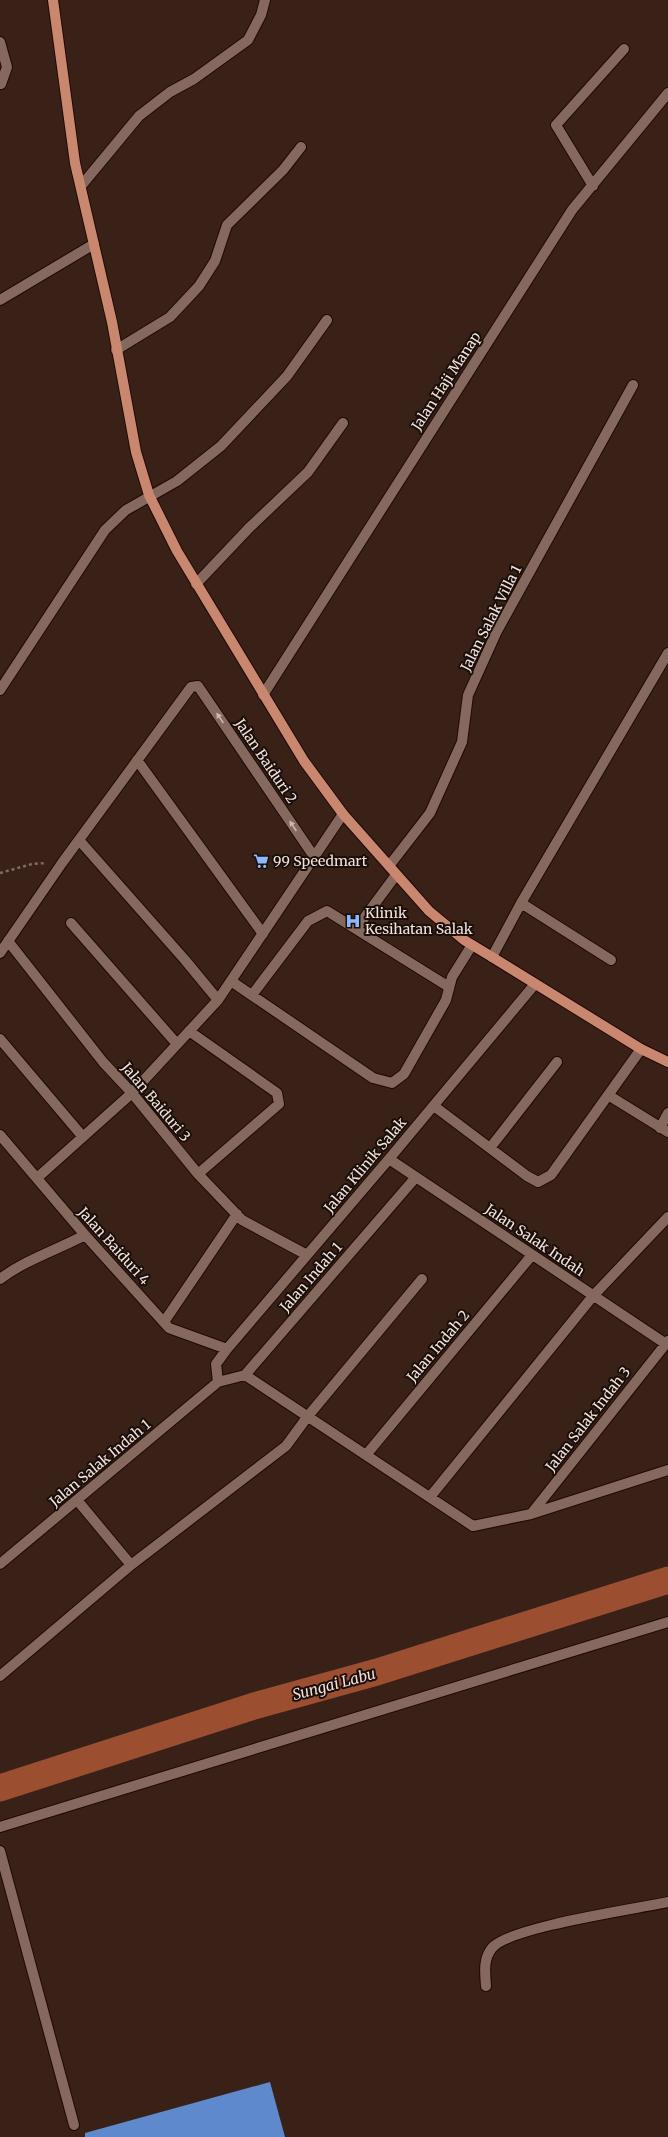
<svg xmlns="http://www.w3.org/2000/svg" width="668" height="2137" font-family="Merriweather,serif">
<rect width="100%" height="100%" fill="#392118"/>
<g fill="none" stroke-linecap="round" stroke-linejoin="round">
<!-- river -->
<path stroke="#9c4e31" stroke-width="27" d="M0 1788 254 1706 377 1672 668 1580"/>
</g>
<!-- building -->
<path fill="#5e89cc" d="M270 2082 285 2137H85V2133Z"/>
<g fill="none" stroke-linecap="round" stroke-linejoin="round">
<!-- minor casing -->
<g stroke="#1f0903" stroke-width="12">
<path id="minor" d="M0 42 7 67 1 84
M81 186 139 116 170 92 194 79 248 40 261 15 265 0
M593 186 556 125 624 49
M0 300 94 244
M116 350 170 317 199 286 215 261 227 225 283 170 301 147
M196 584 249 528 308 472 343 423
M0 690 105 530 126 510 177 481 221 446 287 376 327 320
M263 695 572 210 668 93
M137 760 263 934
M79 840 185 960 218 1000
M389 866 430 813 462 742 468 695 497 631 633 385
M521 903 611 960
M71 923 177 1044
M356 929 396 875
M8 941 103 1062 132 1093 198 1174 242 1220 307 1255
M0 953 62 863 191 687 198 686 315 858
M492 957 521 903 668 653
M231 981 373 1078 392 1083 404 1074 446 1000 452 977 472 945
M252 995 308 921 327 911 449 987
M189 1031 277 1093 279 1104 198 1174
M0 1039 83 1137
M608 1095 668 1132
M434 1106 527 1176 538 1182 551 1175 641 1049
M660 1128 668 1113
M0 1135 85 1235 169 1328 227 1349
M490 1148 557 1062
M389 1159 666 1344
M37 1178 132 1093 218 1000 343 814
M0 1279C25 1260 57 1250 85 1235
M164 1322 237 1214
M245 1375 473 1526 531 1514 668 1470
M218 1382 216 1364 227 1349 389 1159 535 984
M366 1455 532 1255
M430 1497 593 1296 668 1217
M77 1500 131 1565
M531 1514 668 1341
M0 1564 218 1382 245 1375 416 1177
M0 1676 131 1565 286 1446 308 1416 422 1279
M0 1827 668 1622
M0 1851 74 2125
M486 1986C485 1973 483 1959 492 1948 509 1927 636 1909 668 1902"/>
</g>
<!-- major casing -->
<g stroke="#1f0903" stroke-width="12">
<path id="major" d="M53 0 75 163 112 322 136 452 149 495 177 551 304 761 343 814 429 911 464 940 492 957 641 1049 668 1062"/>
</g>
<!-- path -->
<path stroke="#816c64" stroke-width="2.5" stroke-dasharray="3 3" stroke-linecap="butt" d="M0 873 32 864 46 863"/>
<!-- minor -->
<use href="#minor" stroke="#85685e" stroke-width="10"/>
<!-- major -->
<use href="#major" stroke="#c98770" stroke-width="10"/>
</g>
<!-- one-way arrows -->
<defs><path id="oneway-solid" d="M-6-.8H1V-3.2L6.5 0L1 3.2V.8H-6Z"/></defs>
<g fill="#cdb8b1">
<use href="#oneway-solid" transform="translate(220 718) rotate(-124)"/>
<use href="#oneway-solid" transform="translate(293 826) rotate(-124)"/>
</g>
<!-- icons -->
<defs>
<g id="supermarket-bare" transform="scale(1.2)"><path d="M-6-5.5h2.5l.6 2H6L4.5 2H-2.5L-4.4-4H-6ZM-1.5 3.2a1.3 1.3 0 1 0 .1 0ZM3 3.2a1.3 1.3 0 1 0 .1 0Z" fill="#8db9fc" stroke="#190e0a" stroke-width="2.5" paint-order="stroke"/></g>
<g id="hospital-bare" transform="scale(1.2)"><path d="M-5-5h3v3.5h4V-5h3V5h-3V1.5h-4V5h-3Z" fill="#8db9fc" stroke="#190e0a" stroke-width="2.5" paint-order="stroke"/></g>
</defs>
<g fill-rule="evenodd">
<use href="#supermarket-bare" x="261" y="861"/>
<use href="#hospital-bare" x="353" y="921"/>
</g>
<g text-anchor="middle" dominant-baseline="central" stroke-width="4" stroke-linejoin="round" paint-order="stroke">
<!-- street labels -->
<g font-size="14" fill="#f4e3dd" stroke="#190e0a">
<text transform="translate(446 381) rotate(-57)">Jalan Haji Manap</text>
<text transform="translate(491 618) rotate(-63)">Jalan Salak Villa 1</text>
<text transform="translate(266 761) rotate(56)">Jalan Baiduri 2</text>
<text transform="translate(156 1102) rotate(50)">Jalan Baiduri 3</text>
<text transform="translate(365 1165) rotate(-50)">Jalan Klinik Salak</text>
<text transform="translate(535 1240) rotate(34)">Jalan Salak Indah</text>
<text transform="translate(114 1246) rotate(48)">Jalan Baiduri 4</text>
<text transform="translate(311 1277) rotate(-49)">Jalan Indah 1</text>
<text transform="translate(438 1346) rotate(-50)">Jalan Indah 2</text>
<text transform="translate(588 1419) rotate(-52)">Jalan Salak Indah 3</text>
<text transform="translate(100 1463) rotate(-40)">Jalan Salak Indah 1</text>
</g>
<!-- poi labels -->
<g font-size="14" fill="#f4e3dd" stroke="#190e0a" text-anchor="start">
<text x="273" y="861">99 Speedmart</text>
<text x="365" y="913">Klinik<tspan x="365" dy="16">Kesihatan Salak</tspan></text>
</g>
<!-- water labels -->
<g font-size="15" font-style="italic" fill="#f5ded6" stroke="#190e0a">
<text transform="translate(334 1684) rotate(-15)">Sungai Labu</text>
</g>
</g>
</svg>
